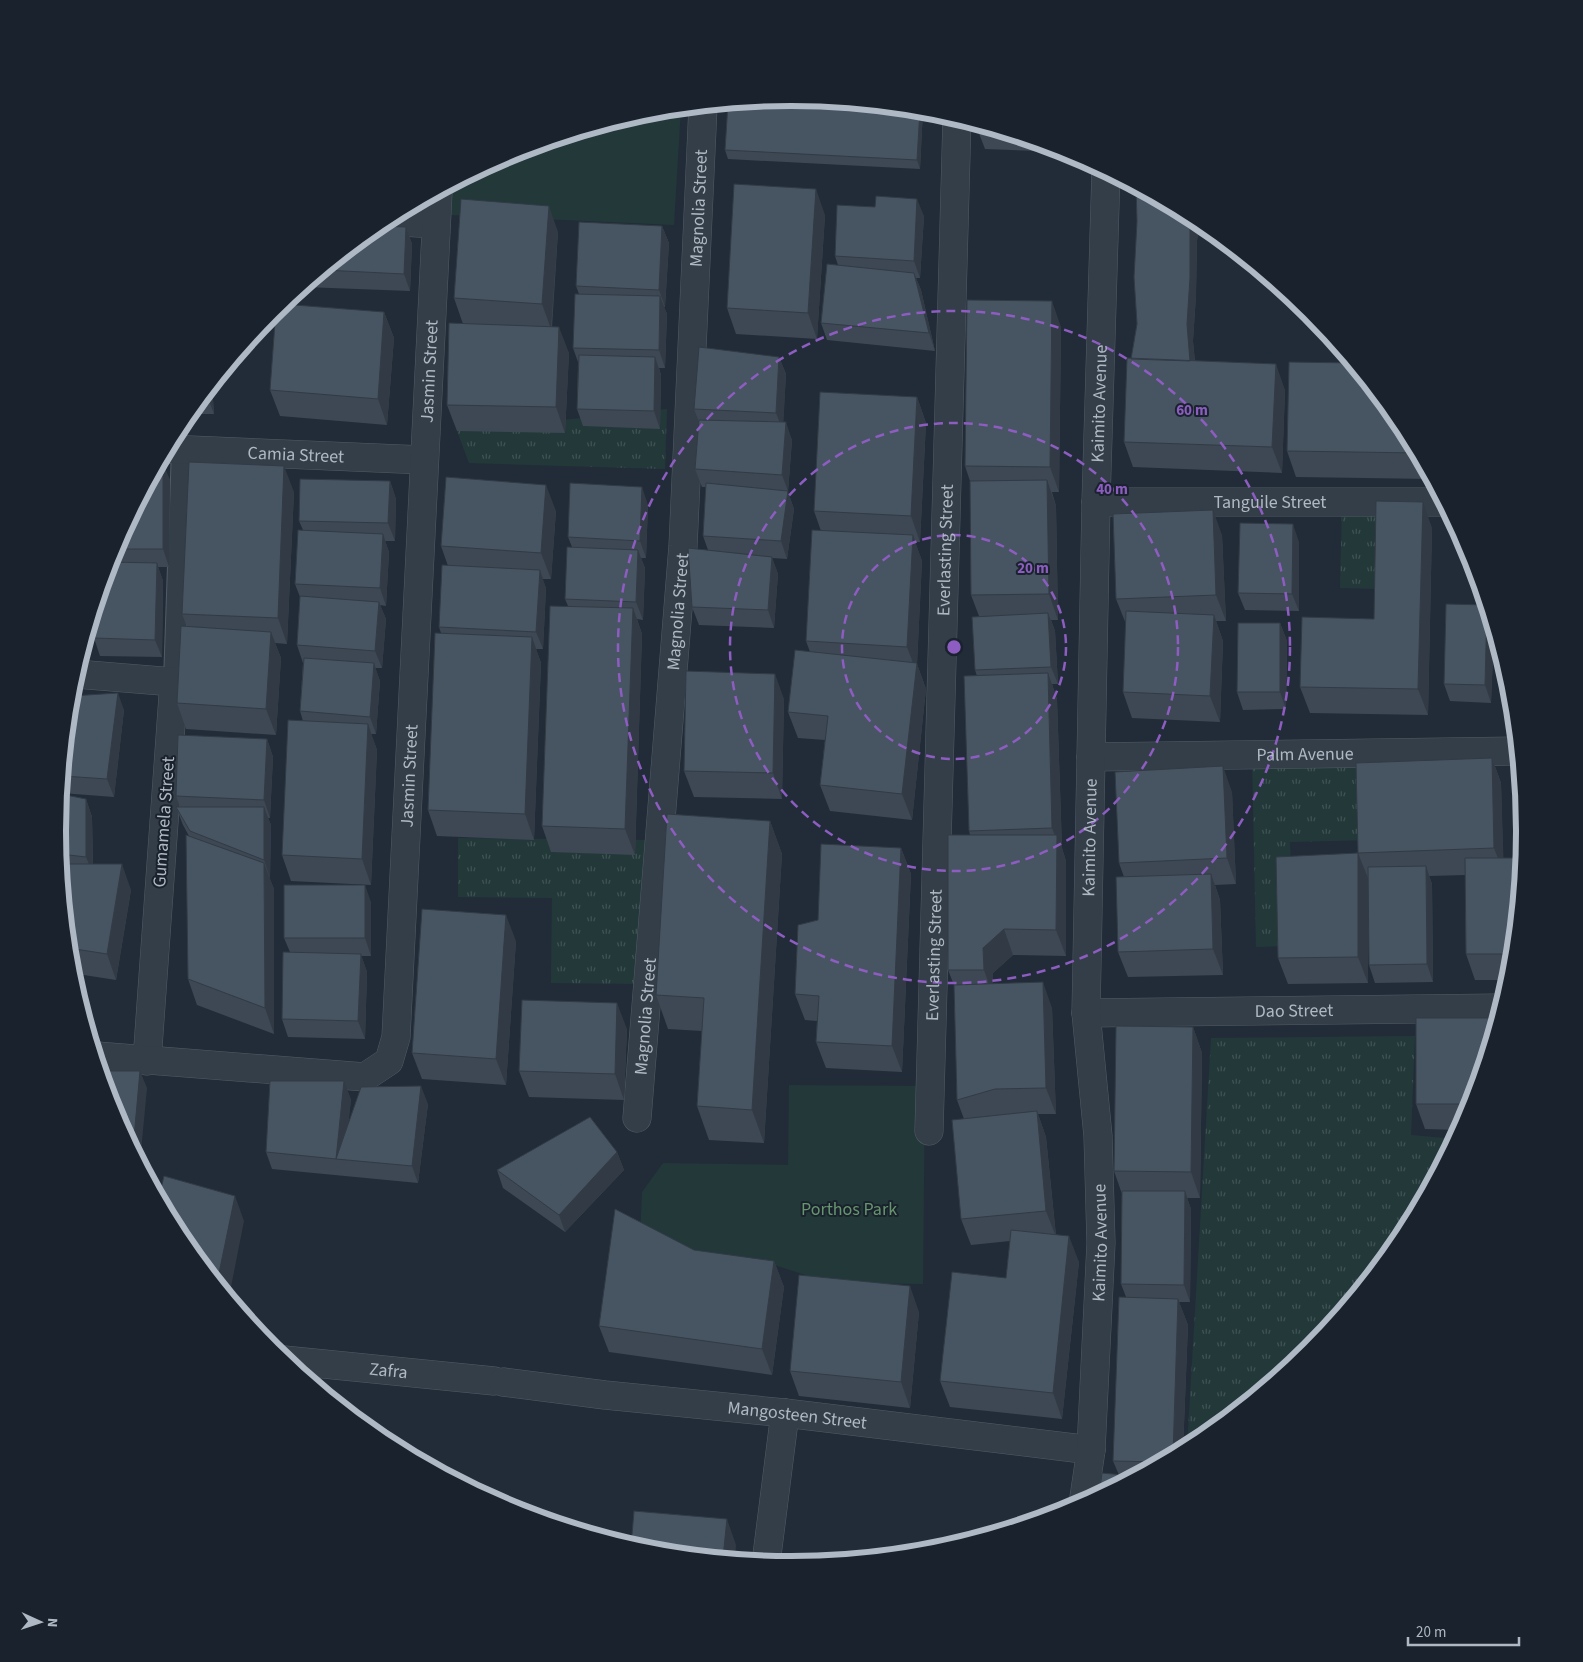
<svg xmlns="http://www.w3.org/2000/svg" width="1583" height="1662" font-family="'Source Sans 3',sans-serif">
<defs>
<pattern id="grass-tufts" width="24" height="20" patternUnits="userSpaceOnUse" patternTransform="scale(1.25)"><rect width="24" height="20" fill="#233839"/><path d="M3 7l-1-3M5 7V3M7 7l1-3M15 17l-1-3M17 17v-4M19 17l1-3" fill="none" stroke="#405354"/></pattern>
</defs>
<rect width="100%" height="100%" fill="#212c38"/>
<!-- grass -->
<path fill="url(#grass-tufts)" d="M667 409 665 469 469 463 457 431Z
M1342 507 1381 508 1379 589 1340 588Z
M1369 755 1370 840 1290 842 1293 946 1256 947 1252 757Z
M458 838 645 840 644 984 551 983 552 898 458 897Z
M1415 1036 1411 1135 1455 1139 1402 1239 1310 1350 1199 1441 1187 1448 1211 1038Z"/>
<!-- park -->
<path fill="#233839" d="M681 108 674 225 450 215 452 184 511 153 649 111Z
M789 1085 925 1086 923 1284 830 1283 753 1258H674L640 1237 642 1192 663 1163 788 1165Z"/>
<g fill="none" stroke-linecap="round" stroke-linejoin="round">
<!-- service casing -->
<g stroke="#525c66" stroke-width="22">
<path id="service" d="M174 682 182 449"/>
</g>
<!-- minor casing -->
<g stroke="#525c66" stroke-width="29">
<g id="minor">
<path d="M383 221 436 224"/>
<path id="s1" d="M167 449 424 460"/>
<path id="s2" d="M1096 502H1444"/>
<path d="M76 674 174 682 147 1061"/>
<path id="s3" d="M1091 757 1518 751"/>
<path id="s4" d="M1086 1013 1501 1008"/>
<path id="s5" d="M97 1056 365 1077 389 1061 396 1037 438 192"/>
<path id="s6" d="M637 1118 683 546 703 106"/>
<path id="s7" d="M929 1131 957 118"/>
<path id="s8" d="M284 1360 494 1381"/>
<path id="s9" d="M503 1382 605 1395 785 1413 1091 1450"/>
<path id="s10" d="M1083 1504 1091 1450 1101 1243 1098 1136 1086 1013 1096 502 1106 171"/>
<path d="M766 1563 785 1413"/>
</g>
</g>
<!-- service -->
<use href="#service" stroke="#343e48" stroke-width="20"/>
<!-- minor -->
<use href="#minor" stroke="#343e48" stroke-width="28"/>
</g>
<!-- wall -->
<path fill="#3d4854" d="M792 97 923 110 920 169 728 159 725 150Z
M975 123 1067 151V152L985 149Z
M825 215 817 339 736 334 727 308Z
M924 216 920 278H916L921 290 935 351 827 340 821 323 838 265 835 256Z
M378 226 406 227 412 244 410 291 304 287Z
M662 226 669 243 665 307H664L667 314 665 368H659L661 375 660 429 583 426 577 409 578 362 573 348 579 294 576 286Z
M558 232 552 327 569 353 565 433 457 431 447 405 463 324 454 298Z
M1197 241 1196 295 1193 341 1195 361 1285 390 1282 473 1133 467 1124 442 1131 359 1137 324Z
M275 310V318H267Z
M384 312 394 338 387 425 280 416 270 390Z
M1061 327 1059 492H1052L1056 506 1058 620H1051L1055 631 1058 684H1052L1057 699 1062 848 1066 861V956L1013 955 993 973V984L1052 1008 1056 1114H1038L1046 1137 1056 1235 1079 1262 1062 1419 950 1407 940 1381 1006 1278 1010 1241 971 1245 961 1219 964 1119 957 1100 954 985 948 970 970 835 969 831 977 676 975 670 979 616 971 595 970 481 965 466Z
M779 357 786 374 783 422 792 440 788 492 794 509 787 559 772 558 778 574 774 628 699 625 692 607 708 550 703 536 706 487H702L695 469 699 422 694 409Z
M212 385 214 414H189Z
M917 397 926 423 920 542H915L922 561 917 664 926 689 912 820 830 811 820 785 825 740 798 738 788 712 810 652 806 641 821 531 814 511Z
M1402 423 1432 479 1296 477 1287 451Z
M160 463 170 480 169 567H158L163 581 162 657 100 656 94 638V613L113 550Z
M390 481 396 499 395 541H385L389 552 386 606 380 605 386 619 382 668H375L380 681 376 734H371L377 750 371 885 291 881 282 855 303 721 300 711 303 663 297 645 300 597 295 584 303 530 299 521Z
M294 492 287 644 275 643 281 658 276 735 186 729 177 703 187 627 182 614Z
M648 505 646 558H641L645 568 643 620 637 619 642 634 635 855 551 852 542 826 568 606 565 599 572 547 568 537Z
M556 511 551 579H542L546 588 543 649H536L541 663 534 840 437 836 428 810 441 633 439 627 448 566 441 546Z
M1432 528 1428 715 1310 713 1300 687 1374 619Z
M1222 535 1226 621H1216L1223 641 1220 722 1132 718 1123 692 1126 624 1116 599Z
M1299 542V611L1245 610 1238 593Z
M1486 605 1494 629 1491 703 1450 701 1444 684Z
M1280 623 1287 641 1286 709 1243 710 1237 692Z
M84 648 83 665H79Z
M1504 663 1511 688 1512 698 1503 673Z
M71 696 124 710 114 797 61 793Z
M784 699 782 799 694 797 684 771Z
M267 739 273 757 270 818H268L271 825 270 878 269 877 274 889V1034L197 1005 188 979 189 836 183 825 176 807H180L176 796Z
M1492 758 1501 783 1503 858H1523L1511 974 1510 980H1475L1466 954 1465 875 1429 876 1432 884 1433 982 1375 983 1369 965 1368 878V983L1288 984 1278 958 1358 853Z
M1232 792 1236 884 1215 885 1220 900 1223 975 1128 977 1118 952 1124 877 1119 863Z
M86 799 92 817 93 864 131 890 116 980 71 973 58 831Z
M770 821 782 854 764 1143 709 1140 697 1106 702 1031 668 1029 656 995Z
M901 848 911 874 902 1072 826 1068 816 1042 817 1021 805 1020 795 994 818 920Z
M371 902V956H361L367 972 365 1039 288 1037 282 1019 290 952 284 938Z
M516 941 506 1085 422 1079 412 1053Z
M1498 1018 1470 1112 1460 1130 1425 1129 1416 1104Z
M1193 1027 1202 1053 1200 1198H1187L1191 1209 1190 1302H1179L1188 1325 1183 1450 1099 1495 1119 1475 1113 1461 1126 1297 1121 1284 1122 1194 1114 1171Z
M627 1029 624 1100 529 1097 519 1071Z
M351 1099 348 1124 428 1104 418 1183 272 1169 266 1152Z
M617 1152 624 1170 565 1232 503 1188 497 1170Z
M774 1261 784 1287 772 1375 609 1352 599 1326Z
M919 1312 910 1408 799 1396 790 1371Z"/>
<!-- shaded-wall -->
<path fill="#323b45" d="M920 110H923L920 169 917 160Z
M816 189 825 215 817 339 808 313Z
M917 199 924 216 920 278 914 261Z
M549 206 558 232 551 329 542 304Z
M1192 217 1202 223 1197 241 1196 295 1193 341 1197 386 1190 369 1187 324 1190 224Z
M662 226 669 243 665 307 659 290Z
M406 227 412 244 410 291 404 274Z
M914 273 921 290 935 351 929 333Z
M660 296 667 314 665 368 659 350Z
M1052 301 1061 327 1059 492 1050 467Z
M275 310V318L273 312Z
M384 312 394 338 387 425 378 399Z
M559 327 569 353 565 433 556 407Z
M655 357 661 375 660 429 654 411Z
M779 357 786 374 783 431 776 413Z
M1276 364 1285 390 1282 473 1272 447Z
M212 385 214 414 206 393Z
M917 397 926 423 920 542 911 516Z
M786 422 792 440 788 492 794 509 787 559 781 541 788 491 782 475Z
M163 463 170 480 169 567 163 549Z
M284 466 294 492 287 644 278 618Z
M1047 480 1056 506 1058 620 1049 594Z
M390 481 396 499 395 541 388 523Z
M546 485 556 511 551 579 541 553Z
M642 487 648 505 646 558 640 541Z
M1423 502 1432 528 1428 715 1418 689Z
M1213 510 1222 535 1226 621 1216 595Z
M1293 524 1299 542V611L1292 594Z
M383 534 389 552 386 606 380 588Z
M913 535 922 561 917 664 926 689 912 820 902 794 916 671 907 647Z
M638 550 645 568 643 620 636 602Z
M772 557 778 574 774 628 768 610Z
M157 563 163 581 162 657 155 640Z
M540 570 546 588 543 649 536 632Z
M379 602 386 619 382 668 375 651Z
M633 608 642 634 635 855 625 829Z
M1487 609 1494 629 1491 703 1485 685Z
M1048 613 1055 631 1058 684 1051 667Z
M1214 615 1223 641 1220 722 1210 696Z
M1280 623 1287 641 1286 709 1280 692Z
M271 632 281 658 276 735 266 709Z
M532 637 541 663 534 840 525 814Z
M84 648 83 665 80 659Z
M374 663 380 681 376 734 370 717Z
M1048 673 1057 699 1062 848 1066 861V956L1056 930 1057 841 1052 828Z
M775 674 784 699 782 799 773 773Z
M118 693 124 710 114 797 107 779Z
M368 724 377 750 371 885 362 859Z
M267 739 273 757 270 818 264 800Z
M1492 758 1501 783 1504 874 1494 848Z
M1223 766 1232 792 1236 884 1227 858Z
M86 799 92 817 93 874 86 857Z
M264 807 271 825 270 878 264 860Z
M770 821 782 854 764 1143 752 1110Z
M901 848 911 874 902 1072 892 1046Z
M1358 853 1368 878V983L1358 957Z
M264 863 274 889V1034L265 1008Z
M122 864 131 890 116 980 107 954Z
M1426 866 1432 884 1433 982 1427 964Z
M1211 874 1220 900 1223 975 1213 949Z
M365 885 371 902V956L365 938Z
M506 915 516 941 506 1085 496 1059Z
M1004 929 1013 955 993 973V996L984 970 983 948Z
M361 954 367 972 365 1039 358 1021Z
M1043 982 1052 1008 1056 1114 1046 1088Z
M617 1003 627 1029 624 1100 615 1074Z
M1193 1027 1202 1053 1200 1198 1191 1172Z
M140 1071 147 1088 140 1162 133 1149Z
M344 1081 351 1099 345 1160 336 1159Z
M421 1086 428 1104 418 1183 412 1166Z
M1037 1111 1046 1137 1056 1237 1046 1211Z
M617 1152 624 1170 565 1232 559 1215Z
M1185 1191 1191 1209 1190 1302 1184 1285Z
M235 1196 244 1221 229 1297 217 1283Z
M1069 1236 1079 1262 1062 1419 1053 1393Z
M774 1261 784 1287 772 1375 762 1349Z
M910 1286 919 1312 910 1408 901 1382Z
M1178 1299 1188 1325 1183 1450 1173 1455Z
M727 1519 736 1545 735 1559 723 1558Z"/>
<!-- building -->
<path fill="#475462" stroke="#323b45" d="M792 97 920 110 917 160 725 150 728 103Z
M734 184 816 189 808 313 727 308Z
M1136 187 1192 217 1190 224V278L1187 324 1190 361 1131 359 1137 324 1134 277 1137 221Z
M876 196 917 199 914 261 835 256 837 205 875 207Z
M461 199 549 206 542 304 454 298Z
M579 222 662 226 659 290 576 286Z
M378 226 406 227 404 274 323 270Z
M827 264 914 273 929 333 821 323Z
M575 294 660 296 659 350 573 348Z
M967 300 1052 301 1050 467 965 466Z
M282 304 384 312 378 399 270 390 276 309Z
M449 323 559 327 556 407 447 405Z
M699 347 779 357 776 413 694 409Z
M579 355 655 357 654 411 577 409Z
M1127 358 1276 364 1272 447 1124 442Z
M1289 362 1352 363 1402 423 1418 453 1287 451Z
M820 392 917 397 911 516 814 511Z
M699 420 786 422 782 475 695 469Z
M189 462 284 466 278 618 182 614Z
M160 463H163V549H114Z
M446 477 546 485 541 553 441 546Z
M300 479 390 481 388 523 299 521Z
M1047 480 1049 594 971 595 970 481Z
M570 483 642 487 640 541 568 537Z
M706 483 788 491 781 541 703 536Z
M1376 501 1423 502 1418 689 1300 687 1302 617 1374 619Z
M1213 510 1216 595 1116 599 1113 514Z
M1240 523 1293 524 1292 594 1238 593Z
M298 530 383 534 380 588 295 584Z
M812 530 913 535 907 647 806 641Z
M567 547 638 550 636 602 565 599Z
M688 548 772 557 768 610 692 607Z
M110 562 157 563 155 640 94 638V613Z
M442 565 540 570 536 632 439 627Z
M300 596 379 602 375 651 297 645Z
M1446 604 1486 605 1487 609 1485 685 1444 684Z
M550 606 633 608 625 829 542 826Z
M1126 611 1214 615 1210 696 1123 692Z
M1048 613 1051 667 975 670 972 617Z
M1238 623H1280V692H1237Z
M181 626 271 632 266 709 177 703Z
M435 633 532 637 525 814 428 810Z
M795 650 917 663 902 794 820 785 828 716 788 712Z
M304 658 374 663 370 717 300 711Z
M1504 663 1507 673H1503Z
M686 671 775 674 773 773 684 771Z
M1048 673 1052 828 969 831 964 676Z
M118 693 107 779 63 776 71 696Z
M288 720 368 724 362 859 282 855Z
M178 735 267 739 264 800 176 796Z
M1492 758 1494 848 1358 853 1356 763Z
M1223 766 1227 858 1119 863 1115 772Z
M61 794 86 799V857L60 854 58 831Z
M176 807H264V860L190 831Z
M667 814 770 821 752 1110 697 1106 704 998 656 995Z
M186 835 264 863 265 1008 188 979Z
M948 835H1057L1056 930 1004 929 983 948 984 970H948Z
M821 844 901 848 892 1046 816 1042 819 996 795 994 798 925 818 920Z
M1358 853V957L1278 958 1276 857Z
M1465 858H1523L1513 954H1466Z
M61 864H122L107 954 69 948Z
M1426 866 1427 964 1369 965 1368 867Z
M1211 874 1213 949 1118 952 1116 877Z
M284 885H365V938H284Z
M422 909 506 915 496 1059 412 1053Z
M283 952 361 954 358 1021 282 1019Z
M1043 982 1046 1088 995 1089 957 1100 954 985Z
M522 1000 617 1003 615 1074 519 1071Z
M1416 1018H1498L1472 1104H1416Z
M1116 1026 1193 1027 1191 1172 1114 1171Z
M101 1071H140L133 1149 113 1112Z
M270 1081H344L336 1159 361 1087 421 1086 412 1166 336 1159 266 1152Z
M1037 1111 1046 1211 961 1219 952 1120Z
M590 1117 617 1152 559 1215 497 1170Z
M164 1176 235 1196 217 1283 181 1239 159 1197Z
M1122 1191H1185L1184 1285 1121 1284Z
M615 1209 694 1250 774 1261 762 1349 599 1326Z
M1011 1230 1069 1236 1053 1393 940 1381 952 1272 1006 1278Z
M799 1275 910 1286 901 1382 790 1371Z
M1119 1297 1178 1299 1173 1455 1160 1462 1113 1461Z
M1102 1473 1134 1476 1099 1495Z
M634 1511 727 1519 723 1558 648 1551 631 1546Z"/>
<!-- distance rings -->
<g fill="none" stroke="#8d5dc1" stroke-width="2.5" stroke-dasharray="9 6">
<circle cx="954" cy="647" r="112"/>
<circle cx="954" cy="647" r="224"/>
<circle cx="954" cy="647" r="336"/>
</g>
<g text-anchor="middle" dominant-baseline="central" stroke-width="4" stroke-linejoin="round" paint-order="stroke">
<!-- street labels -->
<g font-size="18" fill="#afb9c5" stroke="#1a232d">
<text stroke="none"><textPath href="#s6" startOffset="912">Magnolia Street</textPath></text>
<text stroke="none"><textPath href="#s5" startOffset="989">Jasmin Street</textPath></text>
<text stroke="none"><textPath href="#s10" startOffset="1102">Kaimito Avenue</textPath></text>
<text stroke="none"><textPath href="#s1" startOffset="129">Camia Street</textPath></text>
<text stroke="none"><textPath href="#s2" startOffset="174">Tanguile Street</textPath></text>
<text stroke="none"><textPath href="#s7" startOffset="581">Everlasting Street</textPath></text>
<text stroke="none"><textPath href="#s6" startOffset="508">Magnolia Street</textPath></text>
<text stroke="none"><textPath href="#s3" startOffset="214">Palm Avenue</textPath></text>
<text stroke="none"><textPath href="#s5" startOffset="584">Jasmin Street</textPath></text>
<text transform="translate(164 822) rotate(-86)">Gumamela Street</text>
<text stroke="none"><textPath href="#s10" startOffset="668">Kaimito Avenue</textPath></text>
<text stroke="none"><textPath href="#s7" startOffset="176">Everlasting Street</textPath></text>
<text stroke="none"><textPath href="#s4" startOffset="208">Dao Street</textPath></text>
<text stroke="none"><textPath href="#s6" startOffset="102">Magnolia Street</textPath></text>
<text stroke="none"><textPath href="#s10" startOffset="262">Kaimito Avenue</textPath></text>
<text stroke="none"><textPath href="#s8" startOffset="105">Zafra</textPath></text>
<text stroke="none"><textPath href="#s9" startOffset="296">Mangosteen Street</textPath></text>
</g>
<!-- park labels -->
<g font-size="18" fill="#67956e" stroke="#1a232d">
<text x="849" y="1209">Porthos Park</text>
</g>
</g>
<!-- crop -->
<path d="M0 0H1583V1662H0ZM66 831a725 725 0 1 1 1450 0a725 725 0 1 1-1450 0Z" fill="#1a232d" fill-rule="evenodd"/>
<path fill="none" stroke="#afb9c5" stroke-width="6" d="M66 831a725 725 0 1 1 1450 0a725 725 0 1 1-1450 0Z"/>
<circle cx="954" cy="647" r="8" fill="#8d5dc1" stroke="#1a232d" stroke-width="2.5"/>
<g font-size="15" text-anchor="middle" font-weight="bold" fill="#8d5dc1" stroke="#1a232d" stroke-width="4" stroke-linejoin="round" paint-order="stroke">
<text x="1192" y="415">60 m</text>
<text x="1112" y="494">40 m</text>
<text x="1033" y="573">20 m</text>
</g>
<!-- north arrow -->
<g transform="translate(40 1622) rotate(93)" stroke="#1a232d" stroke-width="4" paint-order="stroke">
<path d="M0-4L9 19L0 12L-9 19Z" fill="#afb9c5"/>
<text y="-8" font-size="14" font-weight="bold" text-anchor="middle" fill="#afb9c5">N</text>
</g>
<!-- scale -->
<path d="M1408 1637v8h111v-8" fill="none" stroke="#afb9c5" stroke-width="2.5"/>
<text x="1416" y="1637" font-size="15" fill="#afb9c5" stroke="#1a232d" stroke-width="4" paint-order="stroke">20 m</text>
</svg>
